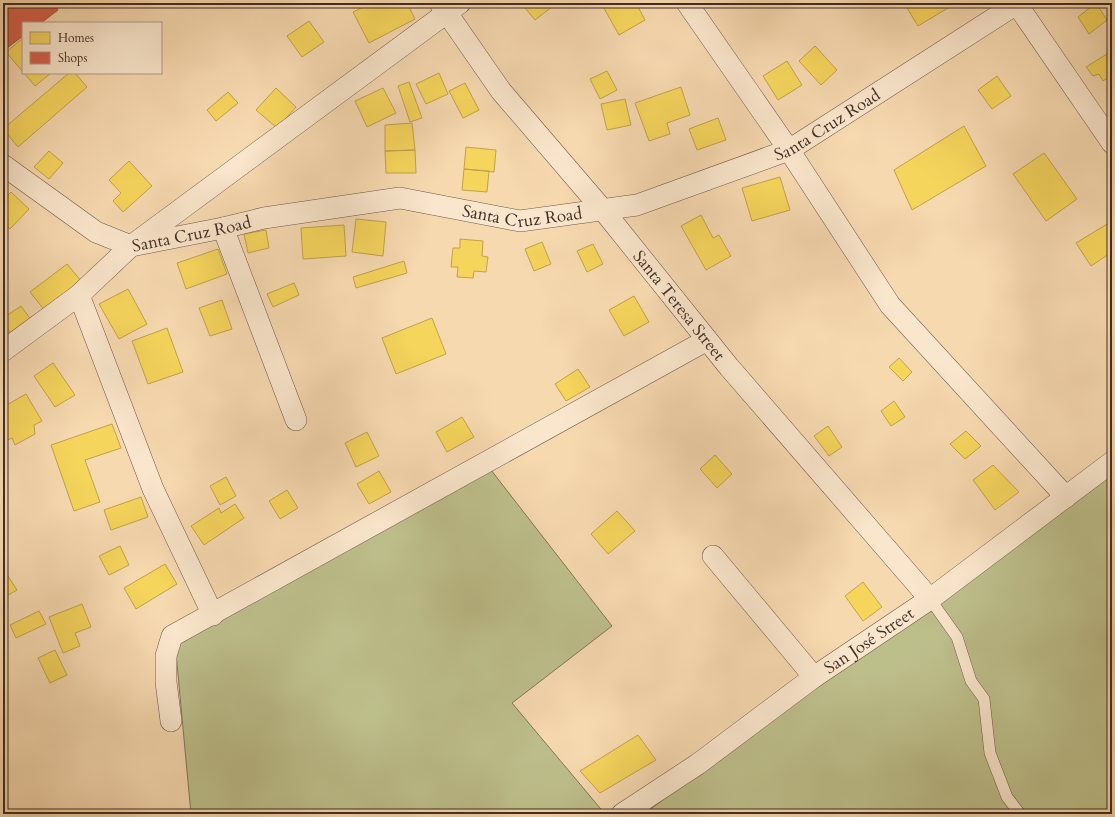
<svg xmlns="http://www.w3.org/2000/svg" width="1115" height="817" font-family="Cardo,serif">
<rect width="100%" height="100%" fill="#f7d9b0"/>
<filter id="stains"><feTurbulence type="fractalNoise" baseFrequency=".005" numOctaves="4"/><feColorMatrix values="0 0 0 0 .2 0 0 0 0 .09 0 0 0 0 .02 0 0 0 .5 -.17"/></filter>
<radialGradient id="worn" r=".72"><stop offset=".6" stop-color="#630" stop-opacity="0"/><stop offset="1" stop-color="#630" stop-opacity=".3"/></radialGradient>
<!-- green -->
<path fill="#bdbf8b" stroke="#807658" d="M1112 464V814H644Z
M491 470 612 626 512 703 605 814H191L175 642Z"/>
<!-- homes -->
<path fill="#f6d55c" stroke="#c0a24b" d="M371 3H407L415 19 369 43 353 12Z
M521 3H550L553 6 535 20Z
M601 3H636L645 20 619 35Z
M904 3H946L948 8 918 26Z
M1096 3 1107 20 1089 34 1078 17Z
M309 21 324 42 302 57 287 36Z
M23 38V72L6 52Z
M815 46 837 70 821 85 799 61Z
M1107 54 1112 62V75L1103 81 1099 74 1093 76 1086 67Z
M787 61 802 85 778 100 763 76Z
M607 71 617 90 600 99 590 79Z
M24 73H51L35 86Z
M69 73H75L87 87 18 147 3 129Z
M439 73 448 94 426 104 416 84Z
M997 76 1011 96 992 109 978 90Z
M409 82 422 118 410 122 398 86Z
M465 83 479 110 463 118 449 91Z
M681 87 690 115 667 123 670 134 649 141 635 103Z
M276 88 296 107 277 128 256 110Z
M383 88 396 113 367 127 355 101Z
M228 92 238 103 216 121 207 110Z
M625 99 631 125 607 130 601 104Z
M718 118 726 140 697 150 689 129Z
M412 123 415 150 385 151V125Z
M964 126 986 166 912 210 894 170Z
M466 147 496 150 494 172 464 169Z
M415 150 416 173H386L385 151Z
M49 151 63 163 49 179 34 167Z
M1044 153 1077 199 1046 221 1013 174Z
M129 161 152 186 123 212 113 201 121 193 109 180Z
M464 169 489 171 487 192 462 190Z
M780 177 790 210 752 221 742 188Z
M11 192 29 209 10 229 3 222V200Z
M701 215 713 238 719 235 731 256 706 270 681 226Z
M356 219 386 222 383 256 352 252Z
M1112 221V252L1091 266 1076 243Z
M344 225 346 256 303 259 301 228Z
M266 230 269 248 248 253 244 234Z
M460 239 483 241 482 256 488 257 486 272 474 271 473 278 457 277 458 267H451L453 248H460Z
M542 242 551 264 534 271 525 249Z
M593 244 603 264 587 272 577 251Z
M218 249 227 274 186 289 177 263Z
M404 261 407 273 356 288 353 277Z
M67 264 82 282 45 311 30 292Z
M294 283 299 295 273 307 267 294Z
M128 289 147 324 119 339 99 304Z
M634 296 649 322 624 336 609 310Z
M222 300 232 329 210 336 199 308Z
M21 306 32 321 12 335 3 322V318Z
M432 318 446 354 396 374 382 338Z
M167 328 183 372 148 384 132 341Z
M899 358 912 372 903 381 889 367Z
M53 363 75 395 55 407 34 376Z
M578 369 590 387 566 401 555 384Z
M26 394 42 421 34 425 35 434 15 445 12 438 3 442V407Z
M894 401 905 417 891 426 881 411Z
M462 417 474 437 447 452 436 432Z
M112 424 121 448 85 460 100 502 74 511 51 445Z
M828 426 842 447 829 456 814 436Z
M966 431 981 446 965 459 950 444Z
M367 432 379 456 356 467 345 443Z
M715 455 732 474 717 488 700 469Z
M993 465 1019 492 995 510 973 480Z
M379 471 391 492 369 504 357 484Z
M226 477 236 496 220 505 210 486Z
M287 490 298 508 280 519 269 501Z
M141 497 148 517 111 530 104 510Z
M235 504 244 518 204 545 191 526 219 508 221 513Z
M617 511 635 531 608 554 591 534Z
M120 546 129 565 109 575 99 556Z
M165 564 177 584 136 609 124 588Z
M8 576 17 590 3 598V579Z
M863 582 882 607 863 621 845 596Z
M82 604 91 627 75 633 80 646 63 653 49 617Z
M39 611 46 624 16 638 10 625Z
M55 650 67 675 50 683 38 658Z
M638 735 656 760 600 793 580 771Z"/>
<!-- shops -->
<path fill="#d6604d" stroke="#aa5041" d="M3 3H53L58 10 41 23H23V36L3 51Z"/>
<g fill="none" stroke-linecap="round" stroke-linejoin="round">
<!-- lane casing -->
<g stroke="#705747" stroke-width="12">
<path id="lane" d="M930 599 957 637 971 681 984 699 990 753 1007 797 1020 814"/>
</g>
<!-- street casing -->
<g stroke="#705747" stroke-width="22">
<g id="street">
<path id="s1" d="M440 3 501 91 603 210 729 367 930 599"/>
<path d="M687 3 789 150 890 305 1066 497"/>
<path d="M1016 3 1112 143"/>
<path id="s2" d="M3 165 96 232 131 246 223 228 264 218 400 198 520 221 637 205 789 150 1018 3"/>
<path d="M223 228 296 420"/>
<path d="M79 295 153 489 213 615"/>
<path d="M3 351 79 295 131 246 460 3"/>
<path d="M713 556 814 677"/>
<path d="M171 721 166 682V656L172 636 707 340"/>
<path id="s3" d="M622 814 698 764 814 677 930 599 1112 462"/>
</g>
</g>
<!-- lane -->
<use href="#lane" stroke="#fae6cc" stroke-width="11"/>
<!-- street -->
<use href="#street" stroke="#fae6cc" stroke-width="21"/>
</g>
<g text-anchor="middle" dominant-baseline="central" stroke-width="4" stroke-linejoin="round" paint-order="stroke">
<!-- street labels -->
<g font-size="17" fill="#432c24" stroke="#fae6cc">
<text stroke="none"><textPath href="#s2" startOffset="873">Santa Cruz Road</textPath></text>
<text stroke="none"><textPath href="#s2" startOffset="550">Santa Cruz Road</textPath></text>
<text stroke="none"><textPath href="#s2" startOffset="214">Santa Cruz Road</textPath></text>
<text stroke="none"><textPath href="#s1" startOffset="386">Santa Teresa Street</textPath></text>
<text stroke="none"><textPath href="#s3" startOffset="302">San José Street</textPath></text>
</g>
</g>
<!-- margin -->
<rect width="1115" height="817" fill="none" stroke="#f7d9b0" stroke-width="16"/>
<rect x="4" y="4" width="1107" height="809" fill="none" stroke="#432c24" stroke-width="2"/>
<rect x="8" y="8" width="1099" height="801" fill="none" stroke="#432c24"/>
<!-- legend -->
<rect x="22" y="22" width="140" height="52" fill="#fae6cc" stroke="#b19c89"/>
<rect x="30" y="32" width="20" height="12" fill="#f6d55c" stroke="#b19c89"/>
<text x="58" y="42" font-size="12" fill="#432c24">Homes</text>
<rect x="30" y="52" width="20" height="12" fill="#d6604d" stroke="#b19c89"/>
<text x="58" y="62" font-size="12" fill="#432c24">Shops</text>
<rect width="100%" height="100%" filter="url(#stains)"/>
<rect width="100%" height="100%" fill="url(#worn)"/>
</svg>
